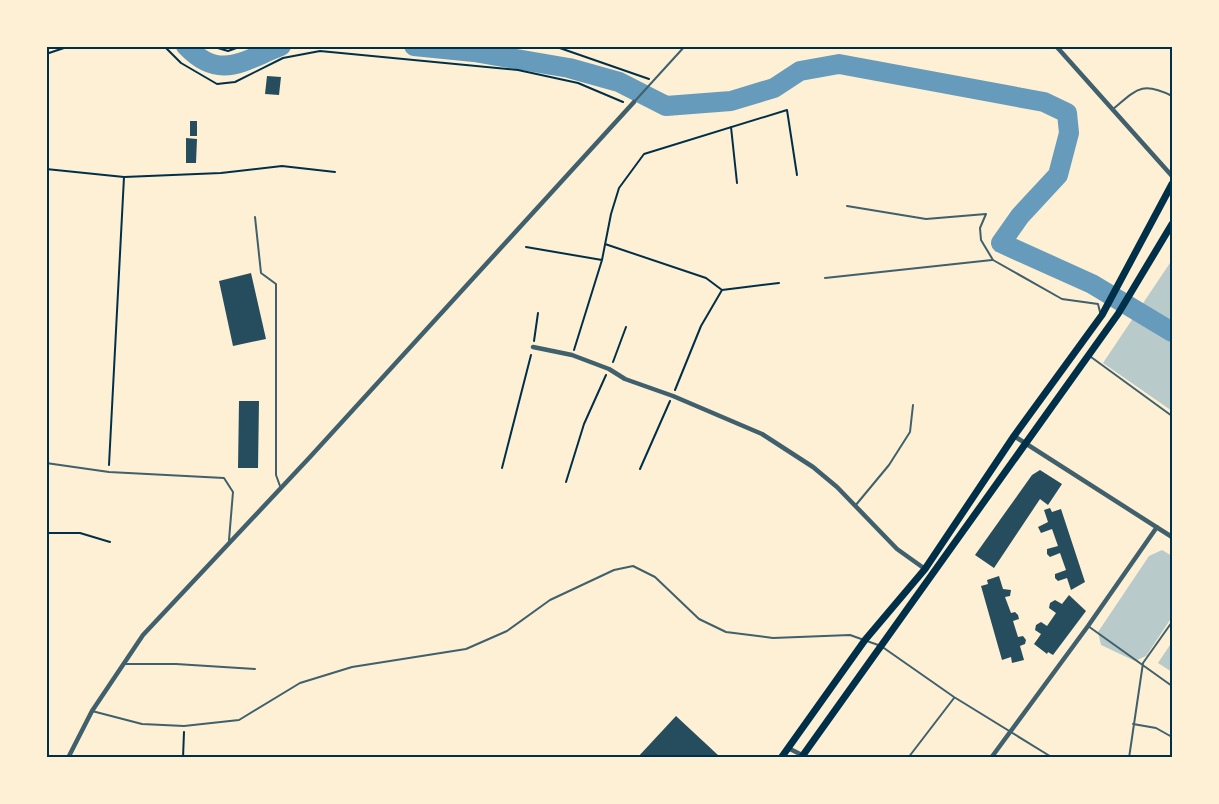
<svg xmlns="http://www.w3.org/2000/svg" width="1219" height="804" font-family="Signika,sans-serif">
<rect width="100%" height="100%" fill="#fdf0d5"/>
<!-- green -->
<path fill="#b9caca" d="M1172 260V411L1103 363Z
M1162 550 1172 556V617L1146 656 1135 661 1101 645 1098 632 1149 556Z
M1172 642V672L1158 663Z"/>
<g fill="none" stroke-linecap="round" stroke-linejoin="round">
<!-- river -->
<path stroke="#669bbc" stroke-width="20" d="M186 46C220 82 244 60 281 46
M414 46 474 52 569 68 619 82 666 106 731 101 774 88 800 71 839 64 1044 102 1067 113 1069 133 1058 175 1020 216 1001 243 1092 284 1172 332"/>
</g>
<!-- building -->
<path fill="#264d5e" d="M267 76 281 77 279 95 265 94Z
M190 121H197V136H190Z
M186 138 197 139 196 163H186Z
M251 273 266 339 233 346 219 281Z
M239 401H259L258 468H238Z
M1040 470 1062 484 1048 505 1040 499 994 568 975 555 1032 475Z
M1050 508 1052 512 1061 509 1085 582 1071 590 1067 578 1058 581 1055 578V574L1066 570 1060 553 1050 557 1047 554V549L1058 546 1052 529 1041 533 1038 527 1048 522 1044 510Z
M999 576 1003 589 1011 590 1010 596 1005 597 1011 613 1015 612 1018 615 1019 619 1013 621 1018 637 1023 636 1026 640 1025 644 1020 646 1024 660 1012 663 1011 657 1002 660 981 586 988 584 987 580Z
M1069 595 1086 611 1053 655 1048 652 1047 654 1034 644 1041 634 1035 630 1036 625 1041 622 1047 626 1056 613 1049 608 1050 603 1055 600 1062 604Z
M676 716 719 756 718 758H637Z"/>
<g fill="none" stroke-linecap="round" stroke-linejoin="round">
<!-- path -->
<path stroke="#003049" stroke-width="2" d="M164 46 181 63 217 84 235 82 283 58 320 51 518 70 578 83 623 102
M211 46 228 51 242 46
M554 46 649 79
M46 54 70 46
M731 127 737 183
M46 169 124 177 221 173 282 166 335 172
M605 244 706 278 722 290 779 283
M526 247 602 260
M534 341 538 313
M574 350 602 260 611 214 619 188 644 154 787 110 797 175
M613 362 626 327
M675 390 701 326 722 290
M109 465 124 177
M502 468 531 355
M640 469 670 401
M566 482 584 424 606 375
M46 533H80L110 542
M183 758 184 732"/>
<!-- service -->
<path stroke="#3f606c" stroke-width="2" d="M634 102 685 46
M1113 109C1137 89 1142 81 1172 96
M847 206 926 219 986 214 980 228 981 240 993 260 1062 299 1098 304 1100 312
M255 217 261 273 276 284V475L280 486
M825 278 992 260
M1091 357 1172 416
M46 463 109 472 224 478 233 492 229 540
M855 506 889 465 910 432 913 405
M1088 626 1172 686
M124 664H176L255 669
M92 711 142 724 184 726 239 720 300 683 352 667 466 649 507 631 550 600 614 570 633 566 655 577 699 619 726 632 773 638 850 635 881 646 954 697 1053 758
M1133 724 1156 728 1172 737
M908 758 954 698
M1129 758 1143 663 1172 622"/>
<!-- minor -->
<path stroke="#3f606c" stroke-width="4.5" d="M1056 46 1172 176
M533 347 572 355 609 369 625 379 673 396 762 434 813 467 837 487 897 549 925 569
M1014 436 1172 537
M788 748 804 756
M68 758 92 711 143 635 310 457 634 102
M991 758 1088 626 1157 527
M1171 758 1172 756"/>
<!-- primary -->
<path stroke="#003049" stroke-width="7" d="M781 758 865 640 925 569 1014 436 1102 315 1172 184
M801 758 1118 314 1172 224"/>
</g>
<!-- border -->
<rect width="1219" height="804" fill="none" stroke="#fdf0d5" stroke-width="96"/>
<rect x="48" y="48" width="1123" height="708" fill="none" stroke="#003049" stroke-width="2"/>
</svg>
